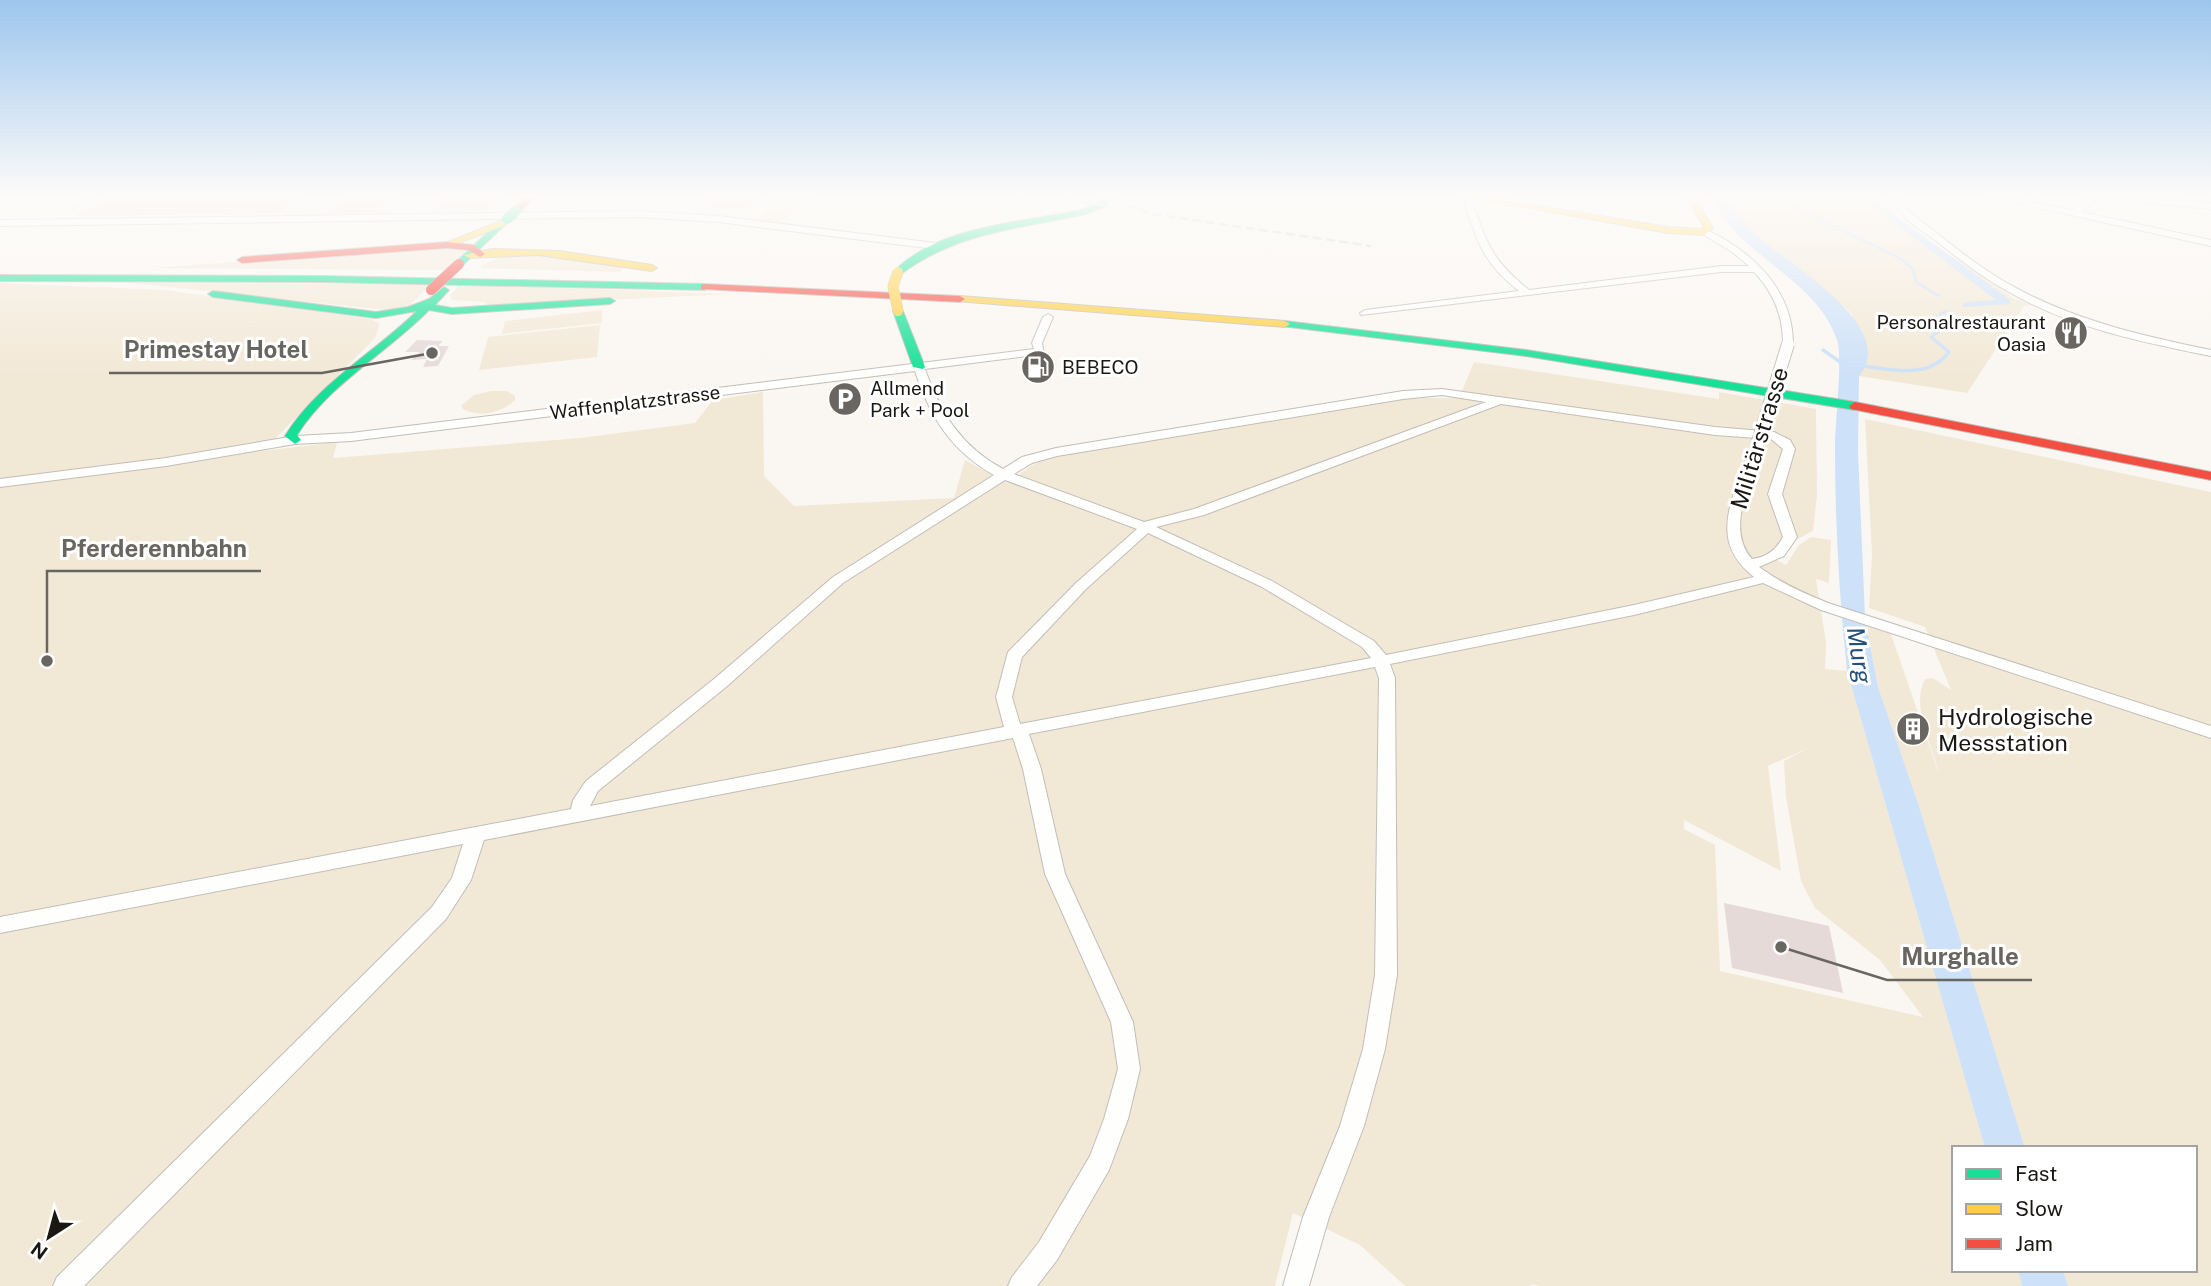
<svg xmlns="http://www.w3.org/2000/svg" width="2211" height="1286" font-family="'Public Sans',sans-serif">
<rect width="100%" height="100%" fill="#faf7f2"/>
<!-- green -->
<path fill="#f2e8d6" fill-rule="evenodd" d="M772 197H817L780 222 760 220Z
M1721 197H1864L2015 299 2032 305 2024 306 1967 393 1859 376 1852 315 1847 309 1753 233Z
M443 247 468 250 447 270 150 268Z
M535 254 624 267 620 272 479 268C497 253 513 258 535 254Z
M0 283 165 290 371 319 380 324 375 338 263 451 337 442 333 458 580 438 695 423 713 400 763 392 764 476 794 506 954 498 965 460 1007 483 1032 465 1058 455 1406 398H1459L1474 362 1719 399V392L1816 409 1817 495 1813 531 1767 555 1786 565 1799 545 1811 537 1831 540 1829 583 1816 579 1826 642 1825 669 1847 671 1985 1148H1954V1270H2018L2022 1286H1540L1531 1284 1530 1286H1405L1360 1245 1293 1213 1275 1286H0ZM1808 748 1784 761 1786 797 1801 881 1815 908 1880 960 1923 1017 1720 971 1715 845 1684 829V820L1781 871 1768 766Z
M131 283 431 284 407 308 396 311Z
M461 284 728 294 489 306 484 302 452 300 450 295Z
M602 310V323L502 334 505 321Z
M600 325 597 357 479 370 488 337Z
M491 391H507L515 396V400C502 413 479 418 463 409L461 406 474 395Z
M1865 419 2211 492V1286H2068L2063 1270H2195V1148H2025L1918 803 1878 687 1867 626 1891 634 1939 774C1933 746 1910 707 1925 679L1933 678 1951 690 1925 627 1869 608 1872 554Z"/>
<!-- water -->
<path fill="#cde1f8" d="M1711 197H1729C1734 210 1743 222 1753 232 1783 262 1901 325 1859 376L1858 452 1865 617 1878 687 1918 803 2025 1148H1985L1847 671C1839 596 1835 521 1835 446 1835 424 1843 357 1837 340 1816 277 1737 256 1711 197Z
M2018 1270H2063L2068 1286H2022Z"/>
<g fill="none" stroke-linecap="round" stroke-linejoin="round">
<!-- stream-far1 -->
<path stroke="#cde1f8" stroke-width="2.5" d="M1773 197 1901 259 1913 269 1916 282 1939 296
M1942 329 1935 317 1946 311"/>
<!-- stream -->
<path stroke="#cde1f8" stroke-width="3.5" d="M1823 350 1843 364
M1862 366C1892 369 1928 380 1949 352L1931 337 1943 327"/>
<!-- canal -->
<path fill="#cde1f8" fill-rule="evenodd" d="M1861 197H1870L2010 300V304L1963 307V303L1967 302 1996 300Z"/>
</g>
<!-- building -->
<path fill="#e5dad8" d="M111 197H302L278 213 76 216Z
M347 197H394L376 212 326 213Z
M449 197H502L487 210 434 209Z
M711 197H757L749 209 711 208Z
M417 340 443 341 438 346H449L438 366 423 367 427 359 411 360 420 352H405Z
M1724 903 1829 926 1843 993 1732 968Z"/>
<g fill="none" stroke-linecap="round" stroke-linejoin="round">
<!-- street casing -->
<g stroke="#c1beb9" stroke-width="2">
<path id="street" d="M1466 197H1475L1472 200C1487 245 1492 260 1529 290L1721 266H1749L1732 252 1699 232 1707 230C1753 252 1793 290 1793 344L1788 347 1783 344C1783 316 1774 293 1754 272H1721L1361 315 1360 313 1365 310 1519 291C1484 264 1476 241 1464 200Z
M1891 197H1899L1902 204 1911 213C1945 239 1978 268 2016 288 2077 321 2144 336 2211 350V356C2141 342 2069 327 2007 291 1982 277 1959 259 1936 241 1920 229 1898 217 1891 197Z
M1989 197H2005L2073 210 2089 197H2129L2211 203V209L2098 198 2082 212 2211 240V246Z
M638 211 719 216 935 243 940 246 935 249 719 222 638 217 0 226V220Z
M1048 314 1053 317 1042 343 1044 354 925 369C941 414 961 446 1003 469L1022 457 1056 448 1403 391 1442 389 1715 427 1774 432 1790 440 1795 449 1782 494 1797 537 1784 556 1759 567C1781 583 1805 594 1831 604L2211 726V738L1821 610 1763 583 1634 615 1390 664 1395 678 1397 975 1385 1049 1364 1126 1329 1217 1309 1286H1283L1303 1217 1340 1126 1363 1049 1375 975 1379 678 1375 667 1029 734 1041 769 1065 874 1133 1022 1140 1069 1128 1119 1109 1170 1057 1260 1037 1286H1008L1012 1277 1039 1242 1090 1156 1104 1119 1118 1069 1111 1022 1045 874 1023 769 1013 738 484 840 471 880 446 919 84 1286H53L57 1277 432 907 452 878 463 844 0 933V917L571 809 573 800 586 781 714 679 833 577 994 475C951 451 930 417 915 371L351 441 295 444 166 466 0 487V479L166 458 295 436 351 433 1034 349 1032 343 1043 317ZM1442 395 1486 402 1194 509 1144 522 1014 474 1032 463 1057 456 1403 399ZM1501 404 1715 435 1771 439 1783 449 1768 494 1783 537C1776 550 1767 557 1752 559 1724 528 1753 478 1763 445L1761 442H1753C1747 453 1743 466 1739 478 1725 517 1717 548 1754 577L1634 605 1386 655 1374 641 1272 581 1156 527 1204 515ZM1005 480 1137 529 1076 583 1008 652 996 697 1004 727 590 806 598 791 726 687 843 583ZM1148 533 1262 587 1362 647 1371 658 1020 724 1012 697 1022 657 1086 589Z"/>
</g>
<!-- fast casing -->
<g stroke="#c1beb9" stroke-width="2">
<path id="fast" d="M1104 197H1113L1104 207 1086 214C1019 229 959 231 901 274L893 272C940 225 1019 223 1081 210L1098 203Z
M504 217 511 219 462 266H456V262Z
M0 275 324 276 705 284 710 287 705 290 324 282 0 281Z
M444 287 449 290 435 305 452 308 610 298 615 301 610 304 452 314 429 310C388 352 329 384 297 435L301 440 295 444 285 436C317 384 374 353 417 311L376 318 213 297 208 294 213 291 376 312 408 307 429 299Z
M894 309 903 311 925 367 923 369 913 367 893 311Z
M1285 321 1526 350 1855 402 1861 406 1855 410 1526 356 1281 326 1280 324Z"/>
</g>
<!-- slow casing -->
<g stroke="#c1beb9" stroke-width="2">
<path id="slow" d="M1466 197H1484L1668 227 1702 229 1704 227 1686 197H1694L1713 228 1704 235 1668 233Z
M503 220 506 221V225L456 244 448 242Z
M492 249 560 251 652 265 657 268 652 271 538 255 469 258 464 255Z
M960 296 1285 321 1290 324 1285 327 956 301 955 299Z"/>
</g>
<!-- jam casing -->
<g stroke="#c1beb9" stroke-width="2">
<path id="jam" d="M526 197H535L519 213H513V209Z
M447 242 474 245 485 254 480 257 468 250 447 248 242 263 237 260 242 257Z
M705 284 960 296 965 299 960 302 701 289V285Z
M1855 402 2211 472V480L1851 409 1849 406Z"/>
</g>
<!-- street -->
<use href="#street" fill="#fefefd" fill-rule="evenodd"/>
<!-- fast -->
<use href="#fast" fill="#16e098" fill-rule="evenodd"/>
<!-- slow -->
<use href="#slow" fill="#ffcf43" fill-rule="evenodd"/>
<!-- jam -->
<use href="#jam" fill="#f24e42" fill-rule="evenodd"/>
<!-- rail -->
<path stroke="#d5d4d3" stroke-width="2.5" stroke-dasharray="9 4.5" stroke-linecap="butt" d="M1101 197 1153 214 1371 246
M1068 200 1111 206
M72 209 95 197"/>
<!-- street-bridge casing -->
<g stroke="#c1beb9" stroke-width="14" stroke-linecap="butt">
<path id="street-bridge" d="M1757 445 1788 344"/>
</g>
<!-- fast-bridge casing -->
<g stroke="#c1beb9" stroke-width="11" stroke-linecap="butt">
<path id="fast-bridge" d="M507 219 516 211"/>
</g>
<!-- slow-bridge casing -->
<g stroke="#c1beb9" stroke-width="11" stroke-linecap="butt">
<path id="slow-bridge" d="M898 272 893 286 898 311"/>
</g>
<!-- jam-bridge casing -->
<g stroke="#c1beb9" stroke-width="11" stroke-linecap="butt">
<path id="jam-bridge" d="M431 290 459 264"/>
</g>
<!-- street-bridge -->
<use href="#street-bridge" stroke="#fefefd" stroke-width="12"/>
<!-- fast-bridge -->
<use href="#fast-bridge" stroke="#16e098" stroke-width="10"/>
<!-- slow-bridge -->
<use href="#slow-bridge" stroke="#ffcf43" stroke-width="10"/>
<!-- jam-bridge -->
<use href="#jam-bridge" stroke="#f24e42" stroke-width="10"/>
</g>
<!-- sky -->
<linearGradient id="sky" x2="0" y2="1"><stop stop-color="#9dc6ee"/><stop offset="0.52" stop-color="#fdfbf9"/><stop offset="1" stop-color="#fdfbf9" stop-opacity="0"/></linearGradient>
<rect width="2211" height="377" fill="url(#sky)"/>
<!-- icons -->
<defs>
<g id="restaurant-disc" transform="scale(1.75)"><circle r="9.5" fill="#696661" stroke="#fff"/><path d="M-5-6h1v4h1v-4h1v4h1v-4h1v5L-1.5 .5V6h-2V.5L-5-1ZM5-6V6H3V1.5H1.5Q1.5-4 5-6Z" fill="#fff"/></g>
<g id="fuel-disc" transform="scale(1.75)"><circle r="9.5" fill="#696661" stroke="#fff"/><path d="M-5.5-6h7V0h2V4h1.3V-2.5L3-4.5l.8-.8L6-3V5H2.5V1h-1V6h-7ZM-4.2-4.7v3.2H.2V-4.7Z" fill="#fff"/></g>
<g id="parking-disc" transform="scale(1.75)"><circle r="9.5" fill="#696661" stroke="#fff"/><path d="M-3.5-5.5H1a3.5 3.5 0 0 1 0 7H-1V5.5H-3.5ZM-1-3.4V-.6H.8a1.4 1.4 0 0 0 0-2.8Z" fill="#fff"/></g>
<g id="building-disc" transform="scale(1.75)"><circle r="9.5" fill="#696661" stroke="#fff"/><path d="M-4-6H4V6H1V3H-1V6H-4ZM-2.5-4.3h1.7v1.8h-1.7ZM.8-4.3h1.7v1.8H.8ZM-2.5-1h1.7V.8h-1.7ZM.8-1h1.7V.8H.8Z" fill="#fff"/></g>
</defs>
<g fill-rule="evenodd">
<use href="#restaurant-disc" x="2071" y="333"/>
<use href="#fuel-disc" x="1038" y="367"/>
<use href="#parking-disc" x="845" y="399"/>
<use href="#building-disc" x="1913" y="729"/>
</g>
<g text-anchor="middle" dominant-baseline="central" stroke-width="6" stroke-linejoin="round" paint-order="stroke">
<!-- far-poi labels -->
<g font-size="19" fill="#1b1813" stroke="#fff" text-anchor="start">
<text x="2046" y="322" text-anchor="end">Personalrestaurant<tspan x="2046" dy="22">Oasia</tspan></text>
<text x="1062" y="367">BEBECO</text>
<text x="870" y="388">Allmend<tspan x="870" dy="22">Park + Pool</tspan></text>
</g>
<!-- far-street labels -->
<g font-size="19" fill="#1b1813" stroke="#fff">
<text transform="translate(635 402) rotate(-7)">Waffenplatzstrasse</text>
</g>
<!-- street labels -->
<g font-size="23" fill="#1b1813" stroke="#fff">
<text transform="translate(1759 438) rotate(-73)">Militärstrasse</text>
</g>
<!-- poi labels -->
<g font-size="23" fill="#1b1813" stroke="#fff" text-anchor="start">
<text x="1938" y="716">Hydrologische<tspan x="1938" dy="26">Messstation</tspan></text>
</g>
<!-- water labels -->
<g font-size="24" font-style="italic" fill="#254f7b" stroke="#fff">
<text transform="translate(1860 655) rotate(81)">Murg</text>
</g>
</g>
<!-- callouts -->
<path fill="none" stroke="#696661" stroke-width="2.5" d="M432 353L322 373H109M47 661L47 571H261M1781 947L1887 980H2032"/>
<g fill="#696661" stroke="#fff" stroke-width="2.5">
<circle cx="432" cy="353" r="7"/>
<circle cx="47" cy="661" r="7"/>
<circle cx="1781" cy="947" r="7"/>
</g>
<g font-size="24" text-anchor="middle" font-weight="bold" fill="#696661" stroke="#fff" stroke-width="6" stroke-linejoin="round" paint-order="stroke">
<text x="216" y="358">Primestay Hotel</text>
<text x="154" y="557">Pferderennbahn</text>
<text x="1960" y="965">Murghalle</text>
</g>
<!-- legend -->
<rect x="1952" y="1146" width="245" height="126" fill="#ffffff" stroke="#a4a3a1" stroke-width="2"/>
<rect x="1966" y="1169" width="35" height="10" fill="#16e098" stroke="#a4a3a1" stroke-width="2"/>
<text x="2015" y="1181" font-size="21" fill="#1b1813">Fast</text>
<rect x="1966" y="1204" width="35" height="10" fill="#ffcf43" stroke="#a4a3a1" stroke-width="2"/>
<text x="2015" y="1216" font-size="21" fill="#1b1813">Slow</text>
<rect x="1966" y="1239" width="35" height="10" fill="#f24e42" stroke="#a4a3a1" stroke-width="2"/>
<text x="2015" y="1251" font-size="21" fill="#1b1813">Jam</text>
<!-- north arrow -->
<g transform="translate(49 1237) rotate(216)" stroke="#ffffff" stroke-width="5" paint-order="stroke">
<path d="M0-5L12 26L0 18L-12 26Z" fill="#1b1813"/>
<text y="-10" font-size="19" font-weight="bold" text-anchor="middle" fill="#1b1813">N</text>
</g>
</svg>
